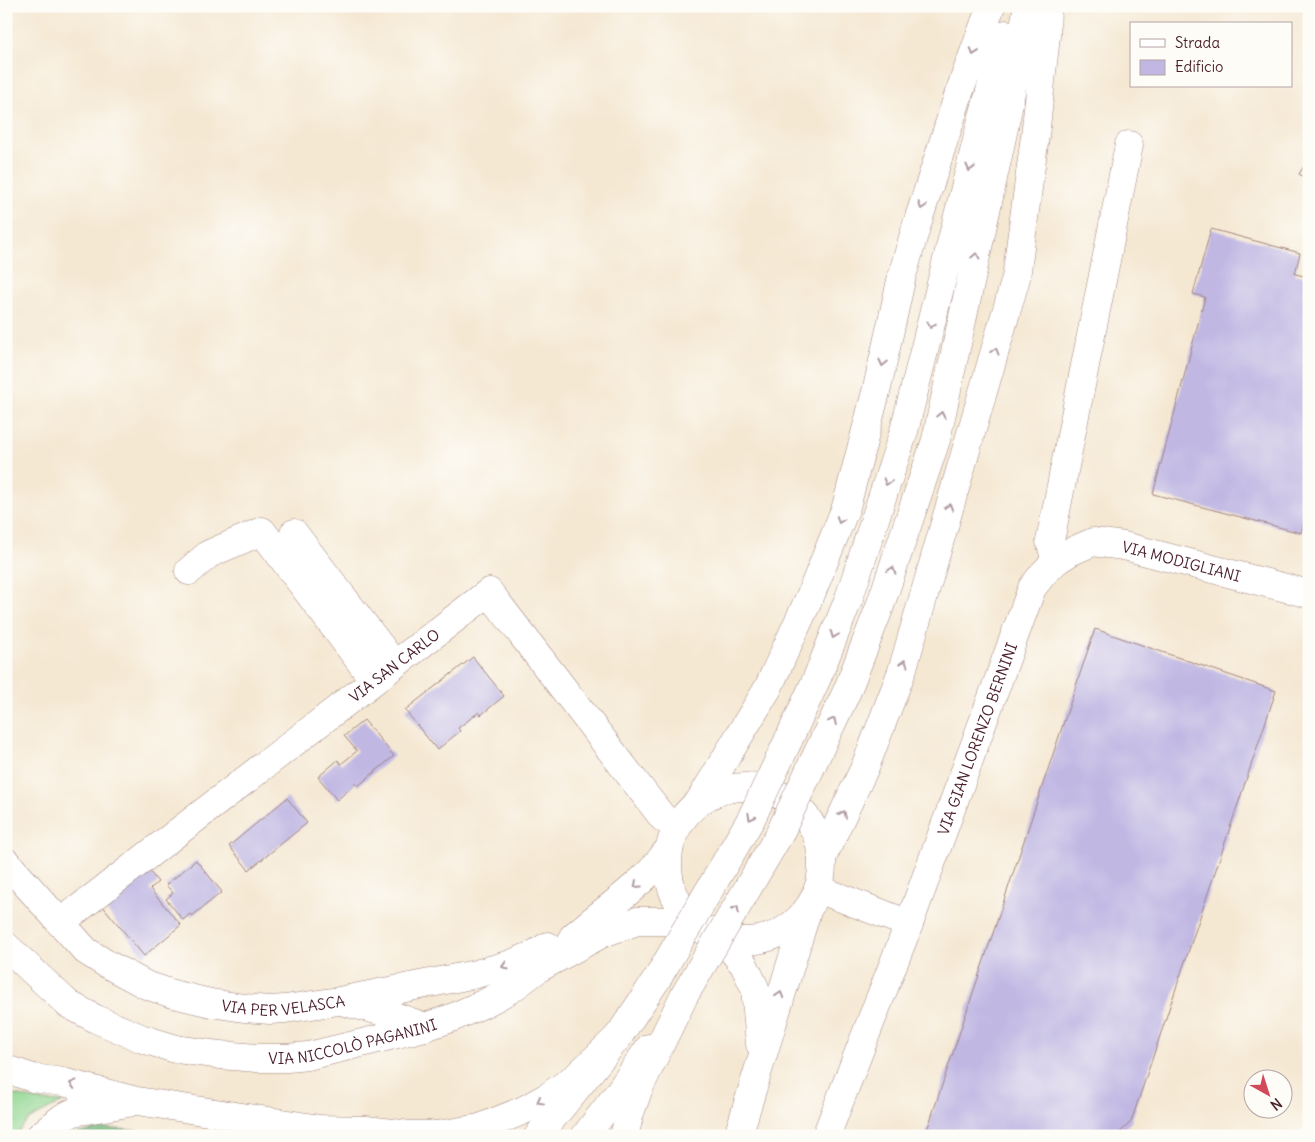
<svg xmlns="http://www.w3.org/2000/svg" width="1315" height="1142" font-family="Delius,sans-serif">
<rect width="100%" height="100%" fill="#fdfcf7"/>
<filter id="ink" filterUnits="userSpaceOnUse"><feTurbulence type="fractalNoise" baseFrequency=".02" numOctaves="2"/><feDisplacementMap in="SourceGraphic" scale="10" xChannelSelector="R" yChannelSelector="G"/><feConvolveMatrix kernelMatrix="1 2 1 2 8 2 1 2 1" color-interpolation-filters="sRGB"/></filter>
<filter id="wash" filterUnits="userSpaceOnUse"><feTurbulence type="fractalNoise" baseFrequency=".0096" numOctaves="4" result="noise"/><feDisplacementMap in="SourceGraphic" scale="20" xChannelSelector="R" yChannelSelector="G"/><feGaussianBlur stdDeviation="1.12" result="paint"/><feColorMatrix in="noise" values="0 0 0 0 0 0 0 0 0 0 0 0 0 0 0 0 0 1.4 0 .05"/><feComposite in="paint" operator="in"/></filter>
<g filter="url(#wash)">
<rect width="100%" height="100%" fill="#f5e8d3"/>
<!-- green -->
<path fill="#8ed58f" stroke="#6c7a5d" d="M6 1093 42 1101 63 1102 28 1120 15 1136H6Z"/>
<!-- forest -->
<path fill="#72b67a" stroke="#5e6a52" d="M102 1128 170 1133 188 1136H65Z"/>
<g id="blocks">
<!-- building -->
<path fill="#c0b7e3" d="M1309 158V180L1299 174Z
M1211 229 1300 253 1295 274 1309 277V504L1301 533 1153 494 1205 297 1193 294Z
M1095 629 1276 691 1131 1122 1116 1136H925Z
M473 657 504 696 481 715 479 712 458 728 460 731 437 750 405 710Z
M364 720 394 756 358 786 356 783 337 800 318 777 338 760 341 764 357 751 344 736Z
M287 798 307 823 249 870 229 846Z
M196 860 222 892 192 916 190 914 183 920 166 899 173 893 166 885Z
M145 866 158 882 150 889 181 925 144 956 101 904Z"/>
</g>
</g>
<g filter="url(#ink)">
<use href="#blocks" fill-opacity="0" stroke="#a0847f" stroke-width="1"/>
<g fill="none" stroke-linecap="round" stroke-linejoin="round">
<!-- minor casing -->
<g stroke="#a0847f" stroke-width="29">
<g id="minor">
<path d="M294 533 394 664"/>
<path d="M1056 561 1050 541 1129 145"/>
<path d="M189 571 209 554 262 531 374 680"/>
<circle cx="745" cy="864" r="77"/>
<path id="s1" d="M6 862 86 951 105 963 146 985 173 994 211 1003 244 1008 270 1010 285 1009 339 1001 476 974 511 964 533 955 548 946"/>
<path d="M818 889 909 924"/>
<path id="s2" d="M60 923 489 592 663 818 677 826"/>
<path d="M573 937C597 916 623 898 646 876 655 868 661 858 669 849"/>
<path d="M722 938 744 965 755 988 760 1044"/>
<path id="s3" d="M6 946 68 1004 96 1019 143 1039 176 1049 220 1055 257 1058H287L308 1056 366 1042 425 1027 454 1017 487 1002 511 989 539 968 603 933 637 921H668L704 930"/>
<path d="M348 1003 380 1011 425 1027"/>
<path d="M738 1136 807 911"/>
<path id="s4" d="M826 1136 909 924 1032 588 1043 574 1056 561 1070 552 1093 542 1124 546 1309 594"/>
</g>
</g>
<!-- major casing -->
<g stroke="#a0847f" stroke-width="29">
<path id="major" d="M788 741 817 678 849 598 904 431 982 120 1006 34
M812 765 847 691 879 609 936 440 1004 128 1028 6
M699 802 768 688 811 594 846 507 877 388 902 276 917 224 959 93 991 6
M822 858 865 767 902 671 1016 278 1035 136 1046 36 1047 6
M538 1136 618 1037 657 979
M585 1136 619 1092 649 1048"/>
</g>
<!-- highway casing -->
<g stroke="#a0847f" stroke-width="29">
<path id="highway" d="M6 1069 33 1078 63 1082 137 1101 320 1129 366 1130 410 1135H437L480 1128 524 1110 549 1096 577 1076 618 1037
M40 1136 62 1118 74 1112 128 1103
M624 1136 630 1113 639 1088 684 996"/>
</g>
<!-- minor -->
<use href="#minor" stroke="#fff" stroke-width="28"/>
<!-- major -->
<use href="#major" stroke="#fff" stroke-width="28"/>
<!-- highway -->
<use href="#highway" stroke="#fff" stroke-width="28"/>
<!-- major-bridge casing -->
<g stroke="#a0847f" stroke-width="29" stroke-linecap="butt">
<path id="major-bridge" d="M657 979 751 819 788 741
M684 996 779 835 812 765"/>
</g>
<!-- major-bridge -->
<use href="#major-bridge" stroke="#fff" stroke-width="28"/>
</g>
<!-- one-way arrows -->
<defs><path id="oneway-chevron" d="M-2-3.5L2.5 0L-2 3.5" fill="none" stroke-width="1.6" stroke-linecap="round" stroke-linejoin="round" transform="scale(1.25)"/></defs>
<g stroke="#ae9aa0">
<use href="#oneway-chevron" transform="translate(974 52) rotate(110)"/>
<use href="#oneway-chevron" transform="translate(970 168) rotate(104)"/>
<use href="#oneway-chevron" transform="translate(922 206) rotate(108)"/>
<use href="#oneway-chevron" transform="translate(976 256) rotate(-78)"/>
<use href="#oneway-chevron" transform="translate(931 325) rotate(104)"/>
<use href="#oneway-chevron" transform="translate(995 351) rotate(-74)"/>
<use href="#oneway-chevron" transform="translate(883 363) rotate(103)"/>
<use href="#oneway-chevron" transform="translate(941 415) rotate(-78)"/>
<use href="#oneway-chevron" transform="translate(887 482) rotate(108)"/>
<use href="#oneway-chevron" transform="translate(949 507) rotate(-74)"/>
<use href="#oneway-chevron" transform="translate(840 520) rotate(111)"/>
<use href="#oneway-chevron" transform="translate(892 570) rotate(-72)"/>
<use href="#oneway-chevron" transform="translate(834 635) rotate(111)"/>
<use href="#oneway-chevron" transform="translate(904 663) rotate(-74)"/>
<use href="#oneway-chevron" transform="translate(833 721) rotate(-65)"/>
<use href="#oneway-chevron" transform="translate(843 814) rotate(-65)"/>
<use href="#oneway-chevron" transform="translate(751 817) rotate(117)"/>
<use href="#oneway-chevron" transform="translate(637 885) rotate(138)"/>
<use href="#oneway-chevron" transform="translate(736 909) rotate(-60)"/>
<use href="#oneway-chevron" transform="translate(505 966) rotate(163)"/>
<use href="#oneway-chevron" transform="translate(780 995) rotate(-73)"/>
<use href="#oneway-chevron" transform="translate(73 1084) rotate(-165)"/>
<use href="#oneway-chevron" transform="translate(540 1101) rotate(151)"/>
</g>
</g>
<g text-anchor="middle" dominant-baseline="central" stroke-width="4" stroke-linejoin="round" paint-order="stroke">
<!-- street labels -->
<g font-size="15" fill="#4a1f2b" stroke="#fdfcf7">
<text stroke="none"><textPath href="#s4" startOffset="754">VIA MODIGLIANI</textPath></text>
<text stroke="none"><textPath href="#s2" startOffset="422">VIA SAN CARLO</textPath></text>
<text stroke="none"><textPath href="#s4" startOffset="425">VIA GIAN LORENZO BERNINI</textPath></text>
<text stroke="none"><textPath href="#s1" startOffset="329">VIA PER VELASCA</textPath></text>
<text stroke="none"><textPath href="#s3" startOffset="381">VIA NICCOLÒ PAGANINI</textPath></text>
</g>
</g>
<!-- margin -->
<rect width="1315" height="1142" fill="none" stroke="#fdfcf7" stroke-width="25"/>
<!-- legend -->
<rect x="1130" y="22" width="162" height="65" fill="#fdfcf7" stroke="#b5a4a5"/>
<rect x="1140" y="39" width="25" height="8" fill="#ffffff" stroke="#b5a4a5"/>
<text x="1175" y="48" font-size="15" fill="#4a1f2b">Strada</text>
<rect x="1140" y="60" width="25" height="15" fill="#c0b7e3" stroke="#b5a4a5"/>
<text x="1175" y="72" font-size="15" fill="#4a1f2b">Edificio</text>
<!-- north arrow -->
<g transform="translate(1268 1094) rotate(141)"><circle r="24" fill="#fdfcf7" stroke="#b5a4a5"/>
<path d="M0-4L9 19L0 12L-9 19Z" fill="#d1495b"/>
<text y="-8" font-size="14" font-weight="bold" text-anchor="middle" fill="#4a1f2b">N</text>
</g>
</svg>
